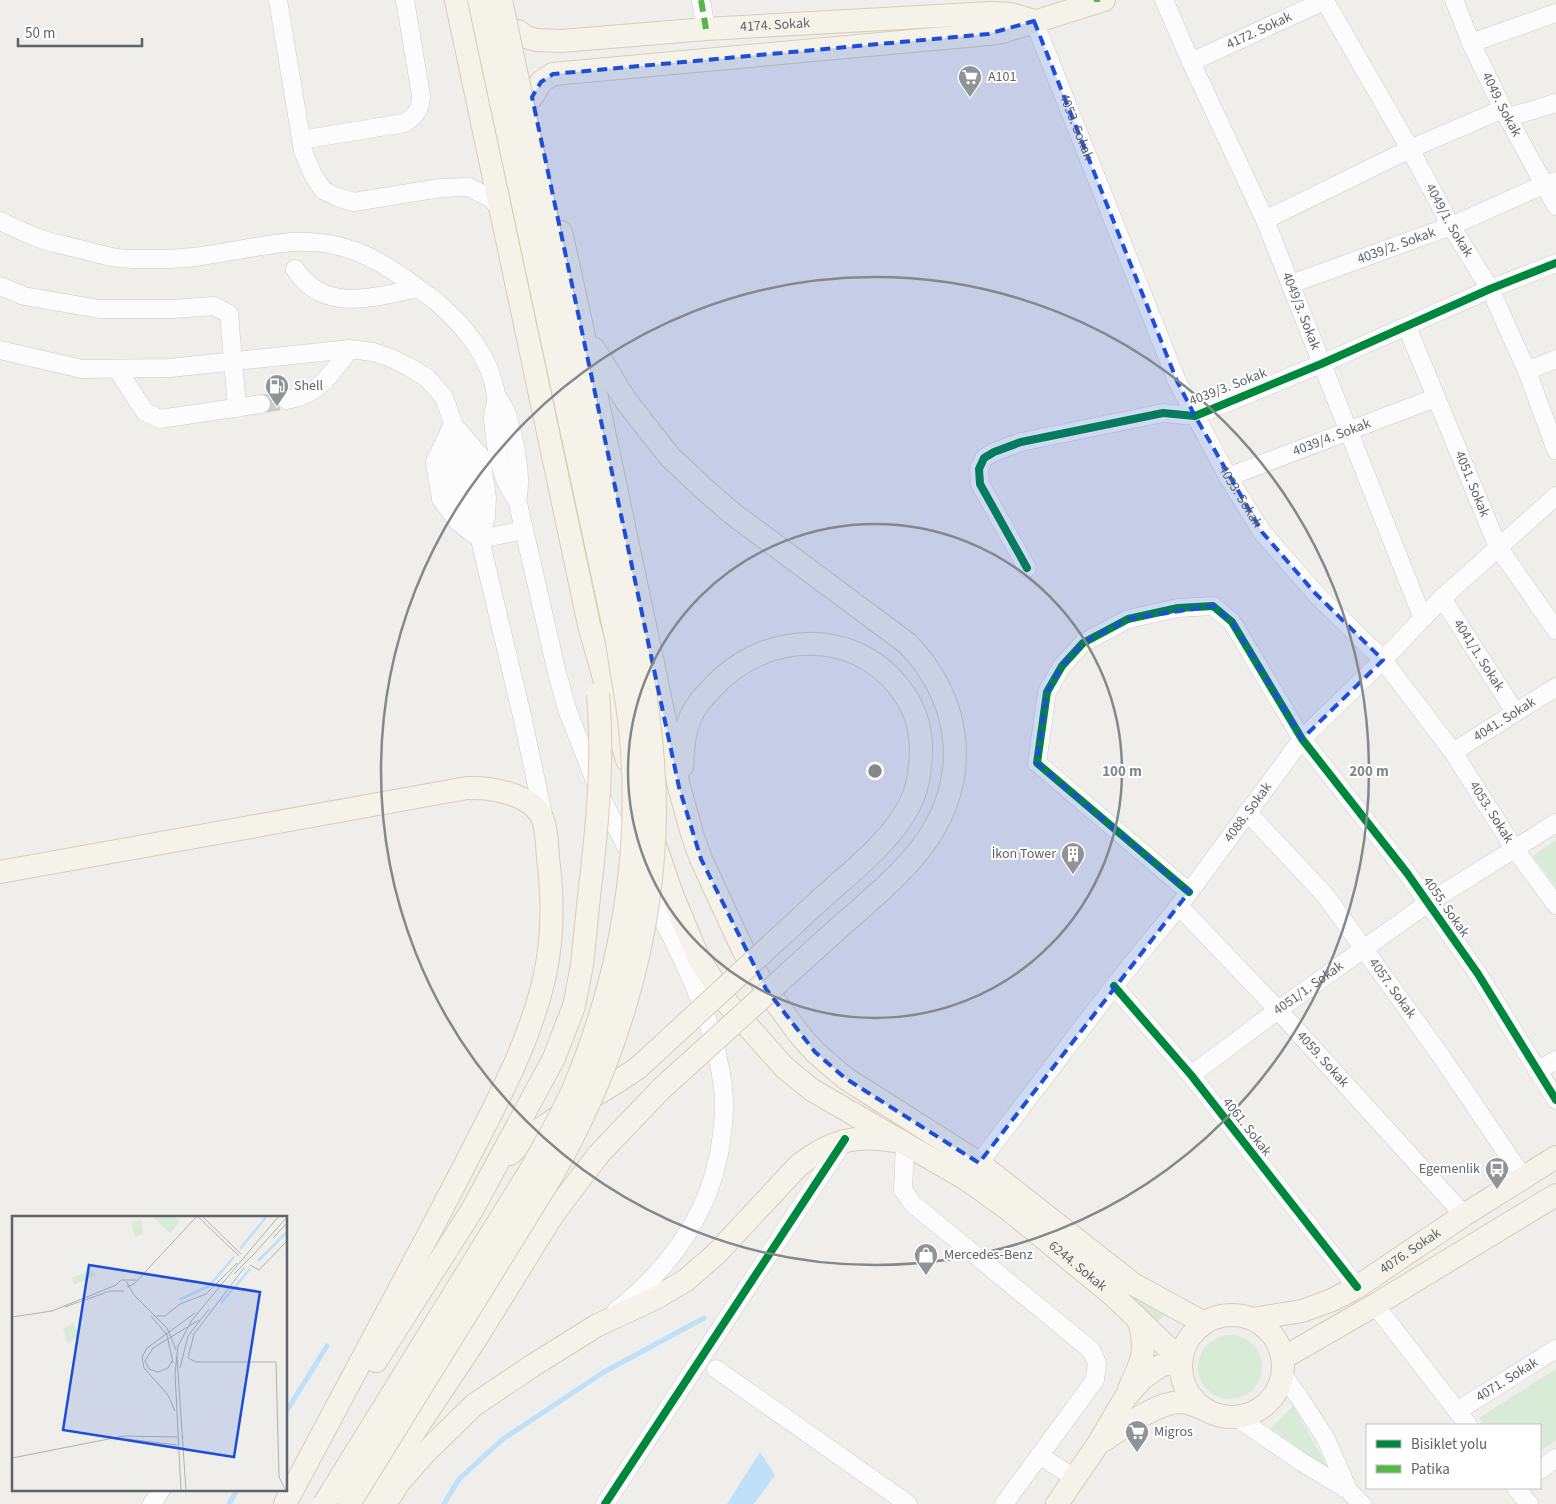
<svg xmlns="http://www.w3.org/2000/svg" width="1556" height="1504" font-family="'Source Sans 3',sans-serif">
<rect width="100%" height="100%" fill="#efeeea"/>
<!-- green -->
<path fill="#d8ebd6" d="M1556 840V887L1533 856Z
M1134 1290 1169 1312 1160 1319 1156 1325 1127 1298Z
M1198 1367a32 32 0 1 1 64 0a32 32 0 1 1-64 0Z
M1556 1369V1440L1540 1451V1425H1485L1479 1418Z
M1293 1406 1330 1471 1271 1428Z"/>
<!-- water -->
<path fill="#bfe0f9" d="M760 1452 775 1475 754 1504H727Z"/>
<g fill="none" stroke-linecap="round" stroke-linejoin="round">
<!-- stream -->
<path stroke="#bfe0f9" stroke-width="5" d="M286 1412 327 1346
M229 1504 237 1490
M444 1504 459 1479 503 1439 604 1372 704 1318"/>
<!-- minor-tunnel -->
<path stroke="#cbcbca" stroke-width="18" stroke-dasharray="18 9" stroke-linecap="butt" d="M261 404 287 400"/>
<!-- minor casing -->
<g stroke="#cbcccc" stroke-width="19">
<g id="minor">
<path d="M278 0 303 151 313 175 323 190 337 197 354 202 440 188 469 187 490 198 499 207"/>
<path d="M701 0 706 29"/>
<path id="s1" d="M1164 0 1191 62 1265 220 1423 619"/>
<path id="s2" d="M1454 0 1471 43 1503 109 1556 206"/>
<path id="s3" d="M1325 1 1410 149 1451 226 1490 289 1527 371 1556 450"/>
<path id="s4" d="M1034 21 1177 381 1228 477 1262 532 1315 593 1383 660 1453 752 1514 848 1556 905"/>
<path d="M1471 43 1556 13"/>
<path id="s5" d="M1191 62 1326 0"/>
<path d="M1509 117 1556 103"/>
<path d="M301 140 404 123C415 117 421 109 421 96L405 0"/>
<path d="M1265 220 1410 149 1503 109"/>
<path d="M0 221C13 227 25 233 38 238 48 242 60 244 71 247 85 250 98 254 112 257 126 260 142 259 157 259 203 260 247 246 292 242 340 239 374 256 411 283 420 290 430 296 438 303 466 328 490 357 496 394 498 403 492 412 493 420 495 442 501 483 517 499L557 673 568 712 603 801 631 856"/>
<path d="M295 269C324 314 374 297 418 288"/>
<path id="s6" d="M1291 284 1451 226 1543 185 1556 181"/>
<path d="M0 286 24 296 99 309H173L214 306 229 314 237 408"/>
<path id="s7" d="M1407 327 1498 547 1556 630"/>
<path d="M0 350 82 369 170 368 350 349 373 352 391 358 409 367 427 378 444 397 465 458 482 548 523 720 544 819"/>
<path d="M117 369 145 412 160 419 261 404"/>
<path d="M1527 371 1556 359"/>
<path d="M497 397C501 403 506 410 508 417 514 439 523 478 517 499"/>
<path d="M287 400C320 394 331 374 350 349"/>
<path d="M453 424 435 462 441 499 458 522 480 539 524 530"/>
<path d="M459 431 481 457 487 498 486 517 482 531"/>
<path d="M452 434C450 470 454 495 472 526"/>
<path id="s8" d="M1228 477 1435 398"/>
<path d="M1027 568 980 484 979 469 984 458 994 452 1021 442 1163 413 1195 416 1321 364 1490 289 1556 263"/>
<path id="s9" d="M1442 598 1515 712"/>
<path id="s10" d="M1453 752 1556 687"/>
<path id="s11" d="M1247 812 1325 895 1441 1056 1523 1177"/>
<path d="M1189 892 1037 763 1047 692 1062 666 1083 643 1128 619 1178 608 1213 606 1232 622 1302 739 1407 873 1478 974 1556 1100"/>
<path id="s12" d="M1179 906 1278 1010 1464 1215"/>
<path d="M1114 986 1191 1075 1357 1287"/>
<path d="M1537 1071 1556 1060"/>
<path id="s13" d="M1191 1075 1278 1010 1428 903 1556 823"/>
<path d="M905 1143 903 1190 913 1204 1091 1350 1097 1363 1095 1380 1004 1504"/>
<path id="s14" d="M979 1163 1114 986 1179 906 1302 739 1383 660 1442 598 1556 496"/>
<path d="M1375 1305 1468 1425"/>
<path d="M616 1311C673 1266 714 1207 722 1134 724 1118 725 1104 723 1088 715 1018 680 953 648 890"/>
<path d="M716 1369 908 1504"/>
<path d="M1283 1375 1299 1397 1326 1439 1348 1490"/>
<path id="s15" d="M1457 1411 1556 1349"/>
<path d="M1236 1417 1300 1461 1348 1490 1362 1504"/>
<path d="M1040 1456 1075 1478"/>
<path d="M1540 1470 1556 1458"/>
<path d="M1516 1488 1529 1504"/>
<path d="M152 1504 161 1490"/>
<path d="M605 1504 845 1139"/>
</g>
</g>
<!-- major casing -->
<g stroke="#d7ceb8" stroke-width="24">
<g id="major">
<path d="M456 0 589 625 627 760"/>
<path id="s16" d="M518 31 526 37 536 40 561 41 706 29 991 13 1011 14 1034 21"/>
<path d="M532 97 541 82 553 74 988 34 1002 32 1104 0"/>
<path d="M561 232 582 327 679 787 693 837 701 859 743 950 766 989 799 1034 815 1052 845 1078 979 1163 1133 1284 1204 1323"/>
<path d="M594 349 626 401 670 457 703 488 733 514 908 644C959 698 971 769 931 834 911 866 872 899 843 924"/>
<path d="M682 766C683 749 684 730 692 714 697 704 705 695 713 687 762 633 852 626 899 687 913 704 920 724 921 746 921 765 919 785 911 802 894 839 851 872 821 899"/>
<path id="s17" d="M654 842 673 897 699 959 728 1004 785 1068 812 1090 966 1179 1008 1209 1115 1297 1181 1360"/>
<path d="M0 872 467 788C491 787 534 794 543 820 547 831 547 846 548 858 553 896 553 937 545 975 532 1034 503 1091 475 1145 456 1182 437 1219 417 1256 373 1339 329 1421 285 1504"/>
<path d="M510 1154C547 1117 597 1098 639 1067"/>
<circle cx="1232" cy="1366" r="51"/>
<path id="s18" d="M1253 1319 1302 1311 1332 1300 1357 1287 1464 1215 1556 1157"/>
<path d="M1283 1358 1375 1305 1556 1195"/>
<path d="M376 1361 472 1210 554 1058 574 1006 582 965 589 896"/>
<path d="M1129 1389C1142 1361 1149 1348 1137 1317"/>
<path d="M1103 1441C1124 1427 1155 1403 1181 1402 1188 1402 1197 1406 1204 1409"/>
<path d="M366 1504 474 1342 554 1213 599 1154 661 1089"/>
<path d="M385 1504 400 1481 425 1453 474 1405 532 1366 596 1326 656 1298 686 1280 716 1254 799 1165C830 1141 855 1134 894 1141"/>
<path d="M1057 1504 1098 1444 1125 1398 1143 1378 1160 1366 1181 1360"/>
</g>
</g>
<!-- minor -->
<use href="#minor" stroke="#fdfcfc" stroke-width="18"/>
<!-- major -->
<use href="#major" stroke="#f4f2e9" stroke-width="22"/>
<!-- major-bridge casing -->
<g stroke="#d7ceb8" stroke-width="24" stroke-linecap="butt">
<path id="major-bridge" d="M589 896C597 829 604 761 598 694
M639 1067 821 899
M661 1089 843 924
M324 1504 533 1166C546 1141 561 1117 572 1092 621 977 643 853 630 728 627 699 621 671 617 642L479 0
M349 1504 550 1179C614 1069 654 940 655 812 655 761 649 712 640 662L501 0"/>
</g>
<!-- major-bridge -->
<use href="#major-bridge" stroke="#f4f2e9" stroke-width="22"/>
<!-- quiet -->
<path stroke="#58b549" stroke-width="6" stroke-dasharray="12 6" stroke-linecap="butt" d="M701 0 706 29
M1097 0V2"/>
<!-- cycleway casing -->
<g stroke="#fff" stroke-width="11">
<path id="cycleway" d="M1027 568 980 484 979 469 984 458 994 452 1021 442 1163 413 1195 416 1321 364 1490 289 1556 263
M1189 892 1037 763 1047 692 1062 666 1083 643 1128 619 1178 608 1213 606 1232 622 1302 739 1407 873 1478 974 1556 1100
M1114 986 1191 1075 1357 1287
M605 1504 845 1139"/>
</g>
<!-- cycleway -->
<use href="#cycleway" stroke="#00873e" stroke-width="8"/>
</g>
<!-- marked area -->
<path fill="#1d4ed8" fill-opacity="0.2" stroke="#1d4ed8" stroke-width="4" stroke-dasharray="10 6" stroke-linejoin="round" d="M1034 21 1177 381 1195 416 1262 532 1315 593 1383 660 1302 739 1232 622 1213 606 1128 619 1083 643 1062 666 1047 692 1037 763 1189 892 979 1163 845 1078 815 1052 766 989 701 859 679 787 532 97 541 82 553 74 988 34Z"/>
<!-- distance rings -->
<g fill="none" stroke="#84888a" stroke-width="2.5">
<circle cx="875" cy="771" r="247"/>
<circle cx="875" cy="771" r="494"/>
</g>
<!-- icons -->
<defs>
<g id="supermarket-pin" transform="scale(1.25)"><path d="M0 17L-7.5 6A9.5 9.5 0 1 1 7.5 6Z" fill="#919496" stroke="#fff"/><path d="M-6-5.5h2.5l.6 2H6L4.5 2H-2.5L-4.4-4H-6ZM-1.5 3.2a1.3 1.3 0 1 0 .1 0ZM3 3.2a1.3 1.3 0 1 0 .1 0Z" fill="#fff"/></g>
<g id="fuel-pin" transform="scale(1.25)"><path d="M0 17L-7.5 6A9.5 9.5 0 1 1 7.5 6Z" fill="#919496" stroke="#fff"/><path d="M-5.5-6h7V0h2V4h1.3V-2.5L3-4.5l.8-.8L6-3V5H2.5V1h-1V6h-7ZM-4.2-4.7v3.2H.2V-4.7Z" fill="#fff"/></g>
<g id="building-pin" transform="scale(1.25)"><path d="M0 17L-7.5 6A9.5 9.5 0 1 1 7.5 6Z" fill="#919496" stroke="#fff"/><path d="M-4-6H4V6H1V3H-1V6H-4ZM-2.5-4.3h1.7v1.8h-1.7ZM.8-4.3h1.7v1.8H.8ZM-2.5-1h1.7V.8h-1.7ZM.8-1h1.7V.8H.8Z" fill="#fff"/></g>
<g id="bus-pin" transform="scale(1.25)"><path d="M0 17L-7.5 6A9.5 9.5 0 1 1 7.5 6Z" fill="#919496" stroke="#fff"/><path d="M-5-6H5V4H4V6H2V4H-2V6H-4V4H-5ZM-3.5-4V0h7V-4ZM-3.5 1.2v1.5H-2V1.2ZM2 1.2v1.5H3.5V1.2Z" fill="#fff"/></g>
<g id="shop-pin" transform="scale(1.25)"><path d="M0 17L-7.5 6A9.5 9.5 0 1 1 7.5 6Z" fill="#919496" stroke="#fff"/><path d="M-5-2.5h2.3a2.7 3.5 0 0 1 5.4 0H5L5.5 6h-11ZM-1.5-2.5h3a1.5 2.3 0 0 0-3 0Z" fill="#fff"/></g>
</defs>
<g fill-rule="evenodd">
<use href="#supermarket-pin" x="970" y="77"/>
<use href="#fuel-pin" x="277" y="386"/>
<use href="#building-pin" x="1073" y="854"/>
<use href="#bus-pin" x="1497" y="1169"/>
<use href="#shop-pin" x="926" y="1255"/>
<use href="#supermarket-pin" x="1137" y="1432"/>
</g>
<g text-anchor="middle" dominant-baseline="central" stroke-width="4" stroke-linejoin="round" paint-order="stroke">
<!-- street labels -->
<g font-size="14" fill="#5f6368" stroke="#fff">
<text stroke="none"><textPath href="#s16" startOffset="260">4174. Sokak</textPath></text>
<text stroke="none"><textPath href="#s5" startOffset="75">4172. Sokak</textPath></text>
<text stroke="none"><textPath href="#s2" startOffset="115">4049. Sokak</textPath></text>
<text stroke="none"><textPath href="#s4" startOffset="114">4053. Sokak</textPath></text>
<text stroke="none"><textPath href="#s3" startOffset="252">4049/1. Sokak</textPath></text>
<text stroke="none"><textPath href="#s6" startOffset="112">4039/2. Sokak</textPath></text>
<text stroke="none"><textPath href="#s1" startOffset="340">4049/3. Sokak</textPath></text>
<text transform="translate(1228 387) rotate(-21)">4039/3. Sokak</text>
<text stroke="none"><textPath href="#s8" startOffset="111">4039/4. Sokak</textPath></text>
<text stroke="none"><textPath href="#s7" startOffset="170">4051. Sokak</textPath></text>
<text stroke="none"><textPath href="#s4" startOffset="519">4053. Sokak</textPath></text>
<text stroke="none"><textPath href="#s9" startOffset="68">4041/1. Sokak</textPath></text>
<text stroke="none"><textPath href="#s10" startOffset="61">4041. Sokak</textPath></text>
<text stroke="none"><textPath href="#s14" startOffset="442">4088. Sokak</textPath></text>
<text stroke="none"><textPath href="#s4" startOffset="924">4053. Sokak</textPath></text>
<text transform="translate(1446 907) rotate(55)">4055. Sokak</text>
<text stroke="none"><textPath href="#s13" startOffset="146">4051/1. Sokak</textPath></text>
<text stroke="none"><textPath href="#s11" startOffset="229">4057. Sokak</textPath></text>
<text stroke="none"><textPath href="#s12" startOffset="210">4059. Sokak</textPath></text>
<text transform="translate(1247 1127) rotate(52)">4061. Sokak</text>
<text stroke="none"><textPath href="#s18" startOffset="174">4076. Sokak</textPath></text>
<text stroke="none"><textPath href="#s17" startOffset="619">6244. Sokak</textPath></text>
<text stroke="none"><textPath href="#s15" startOffset="59">4071. Sokak</textPath></text>
</g>
<!-- poi labels -->
<g font-size="14" fill="#5f6368" stroke="#fff" text-anchor="start">
<text x="988" y="77">A101</text>
<text x="294" y="386">Shell</text>
<text x="1056" y="854" text-anchor="end">İkon Tower</text>
<text x="1480" y="1169" text-anchor="end">Egemenlik</text>
<text x="944" y="1255">Mercedes-Benz</text>
<text x="1154" y="1432">Migros</text>
</g>
</g>
<!-- overview -->
<g transform="translate(12 1216)">
<rect width="275" height="275" fill="#efeeea"/>
<path d="M162 0 168 6 158 17 141 1ZM129 3 131 18 123 21 119 6ZM80 54 84 59 62 69 60 62ZM61 107 68 120 56 127 51 113Z" fill="#d8ebd6"/>
<path fill="none" stroke="#bfe0f9" stroke-width="2.5" d="M228 33 255 0M246 45 275 16M167 84 197 70 222 41M209 87 238 53"/>
<path fill="none" stroke="#b1b2b2" stroke-width="1" d="M185 0 227 40M190 0 229 38M261 22 275 7M239 33 267 0M243 37 275 1M238 49 247 54 275 25M232 52 182 118 176 142 184 146H264M222 58 243 37M114 65 122 79 155 112 164 134M104 69 109 64H124M115 71 122 68 185 0M53 91 98 75H112M139 100 155 119 161 147M144 100H153L168 88 194 78 225 47M0 101 40 95 104 69M165 141 174 275M160 145 156 152 146 156 137 153 133 145 141 132 187 104M264 146 267 261 274 275M168 152 176 120 197 93M163 195 156 179 132 152 130 141 135 132 183 97M115 223 165 229M0 242 112 220 165 221M169 275 163 157 166 130 180 104 239 33"/>
<path fill="#1d4ed8" fill-opacity="0.15" stroke="#1d4ed8" stroke-width="2.5" d="M77 49 248 76 222 241 51 214Z"/>
<rect width="275" height="275" fill="none" stroke="#5f6368" stroke-width="2.5"/>
</g>
<circle cx="875" cy="771" r="8" fill="#84888a" stroke="#fff" stroke-width="2.5"/>
<g font-size="15" text-anchor="middle" font-weight="bold" fill="#84888a" stroke="#fff" stroke-width="4" stroke-linejoin="round" paint-order="stroke">
<text x="1122" y="776">100 m</text>
<text x="1369" y="776">200 m</text>
</g>
<!-- legend -->
<rect x="1366" y="1424" width="175" height="65" fill="#ffffff" stroke="#bfc1c3"/>
<rect x="1376" y="1440" width="25" height="8" fill="#00873e" stroke="#bfc1c3"/>
<text x="1411" y="1449" font-size="15" fill="#5f6368">Bisiklet yolu</text>
<rect x="1376" y="1465" width="25" height="8" fill="#58b549" stroke="#bfc1c3"/>
<text x="1411" y="1474" font-size="15" fill="#5f6368">Patika</text>
<!-- scale -->
<path d="M18 38v8h124v-8" fill="none" stroke="#5f6368" stroke-width="2.5"/>
<text x="25" y="38" font-size="15" fill="#5f6368" stroke="#ffffff" stroke-width="4" paint-order="stroke">50 m</text>
</svg>
